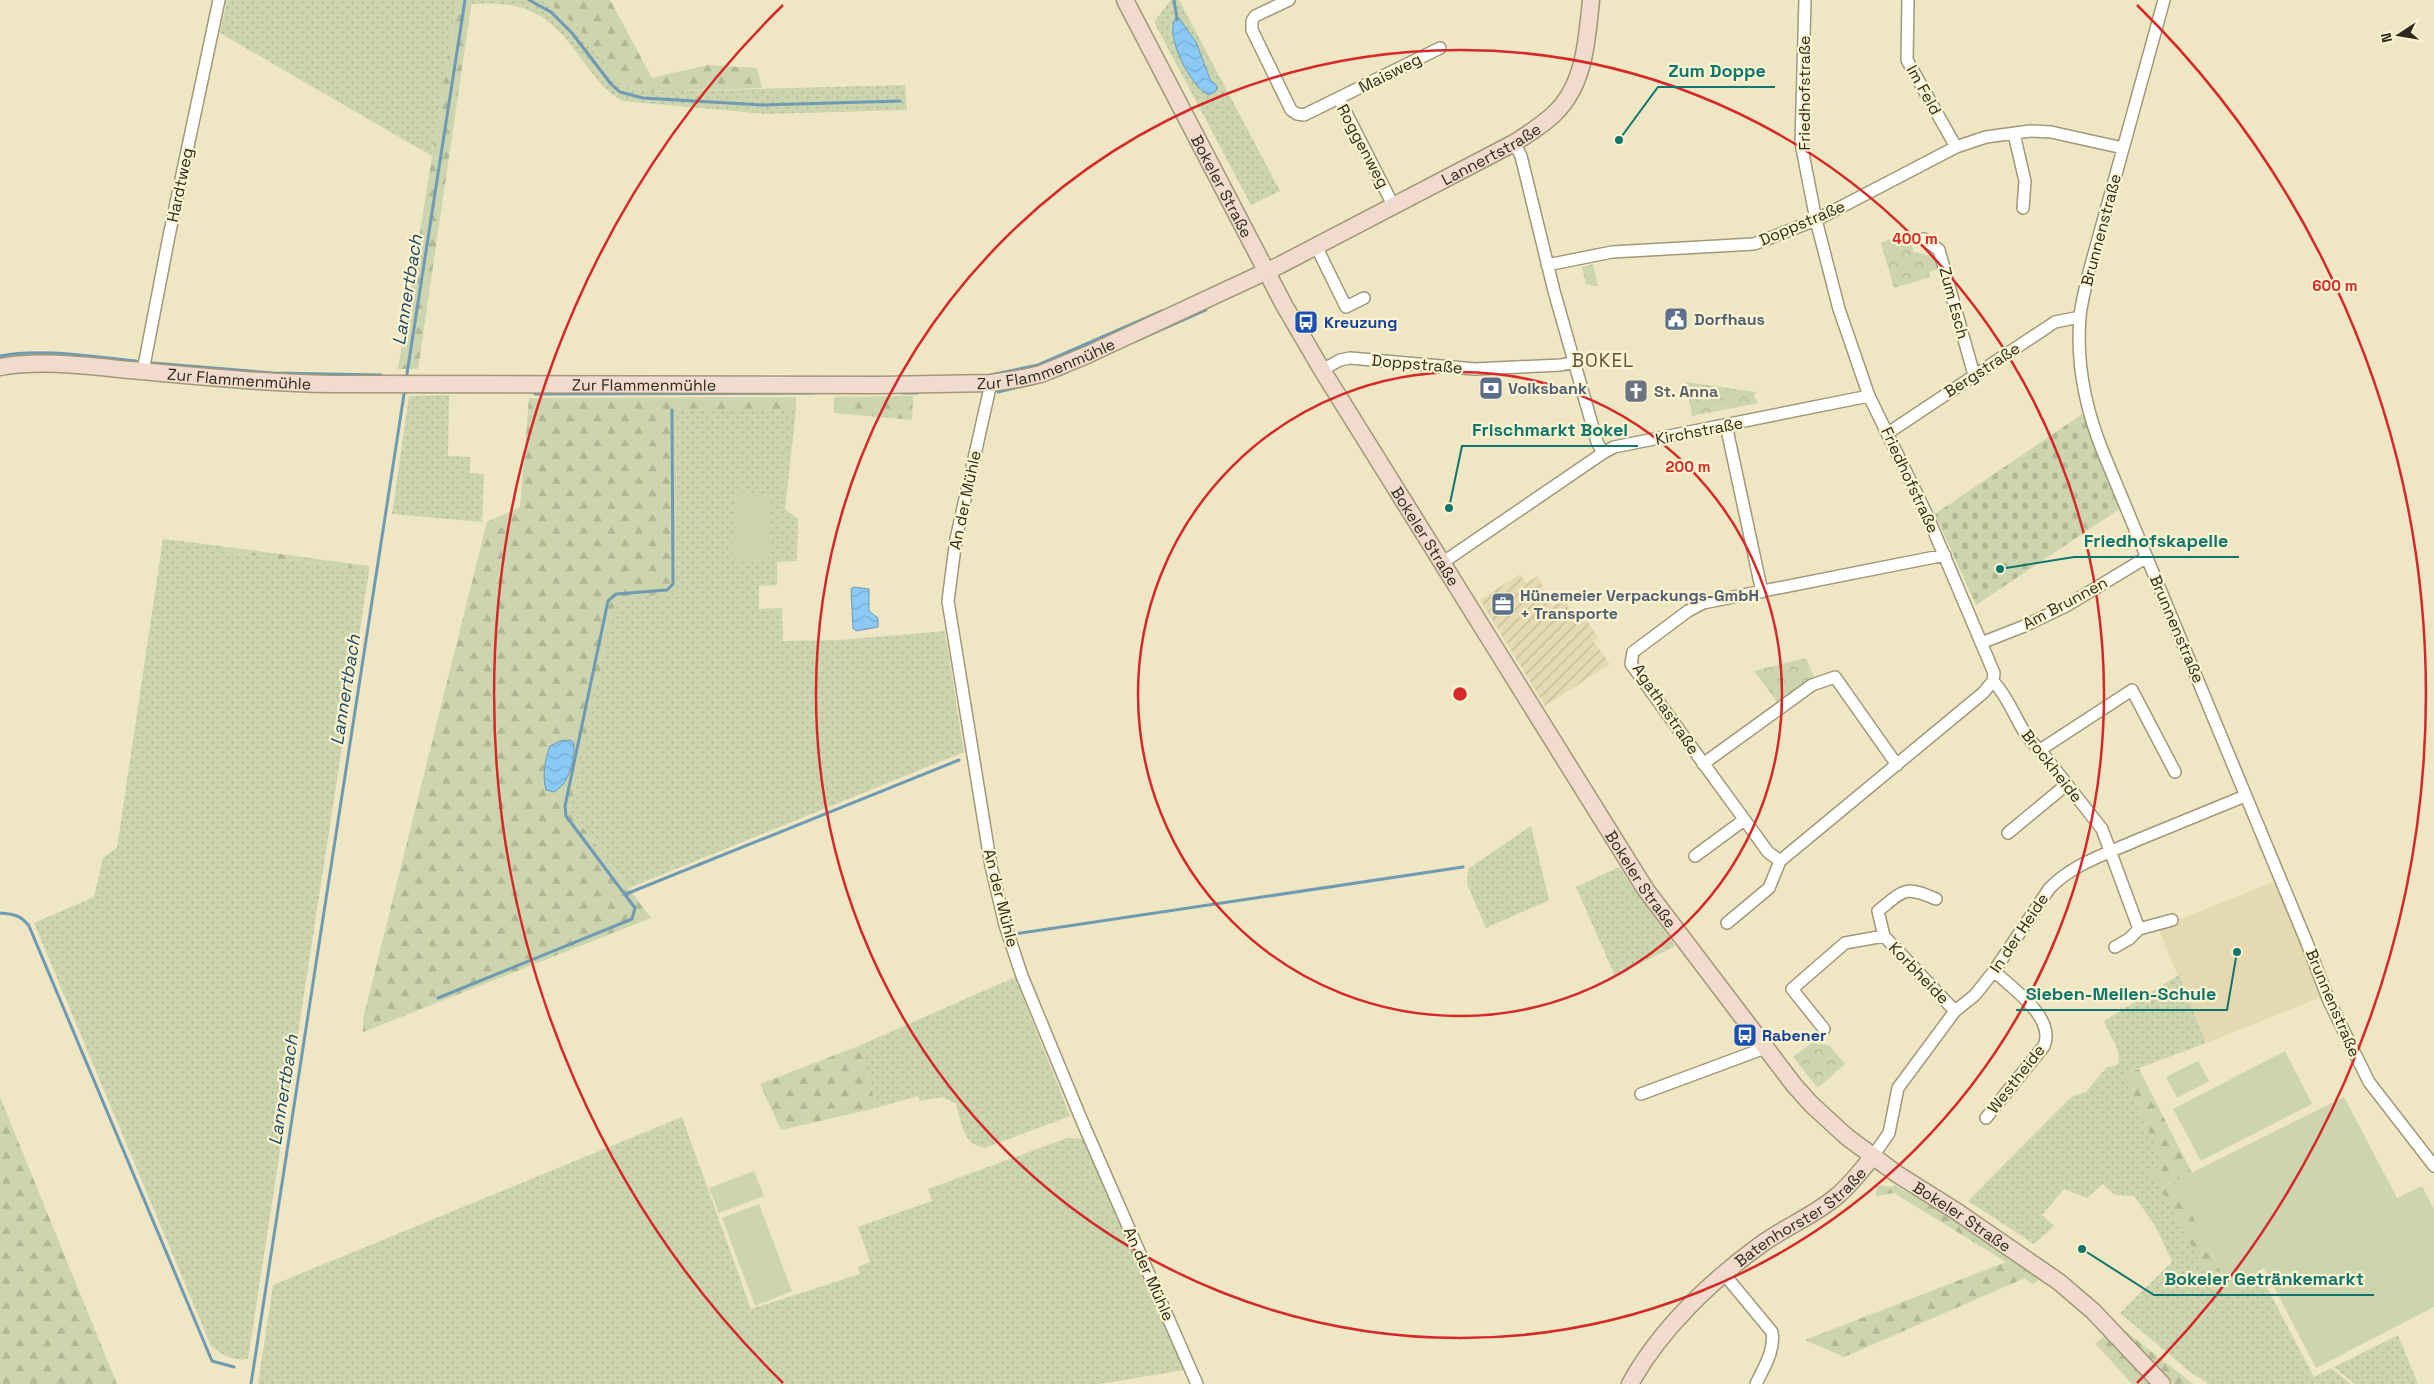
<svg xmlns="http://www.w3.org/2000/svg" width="2434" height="1384" font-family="'Space Grotesk',sans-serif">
<defs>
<pattern id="industrial-furrows" width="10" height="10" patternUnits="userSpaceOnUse" patternTransform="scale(1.25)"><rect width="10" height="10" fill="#e4d9b1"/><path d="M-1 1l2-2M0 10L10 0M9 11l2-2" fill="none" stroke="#c4ba98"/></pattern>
<pattern id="grass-dots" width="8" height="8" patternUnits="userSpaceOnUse" patternTransform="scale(1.25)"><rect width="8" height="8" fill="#ccd5ae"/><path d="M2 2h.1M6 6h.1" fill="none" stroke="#b0b795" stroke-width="1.8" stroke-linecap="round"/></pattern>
<pattern id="forest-firs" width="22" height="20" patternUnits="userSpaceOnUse" patternTransform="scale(1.25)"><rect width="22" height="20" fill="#ccd5ae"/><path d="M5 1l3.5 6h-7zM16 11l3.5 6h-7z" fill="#b0b795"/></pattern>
<pattern id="cemetery-stones" width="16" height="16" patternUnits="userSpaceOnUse" patternTransform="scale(1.25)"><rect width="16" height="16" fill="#ccd5ae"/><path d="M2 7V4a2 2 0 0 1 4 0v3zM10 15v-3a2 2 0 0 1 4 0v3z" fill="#b0b795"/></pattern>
<pattern id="park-crowns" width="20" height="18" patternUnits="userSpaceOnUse" patternTransform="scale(1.25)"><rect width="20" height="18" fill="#ccd5ae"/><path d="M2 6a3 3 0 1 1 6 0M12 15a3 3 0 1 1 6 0" fill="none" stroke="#b0b795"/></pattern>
<pattern id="water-waves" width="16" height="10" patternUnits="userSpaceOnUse" patternTransform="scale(1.25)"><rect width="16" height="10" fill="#8acaf4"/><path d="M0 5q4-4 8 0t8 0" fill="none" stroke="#77aed1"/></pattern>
</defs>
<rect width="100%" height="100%" fill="#efe6c3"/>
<!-- built -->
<path fill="#e4d9b1" d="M2275 881 2324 996 2206 1043 2158 928Z"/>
<!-- industrial -->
<path fill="url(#industrial-furrows)" d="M1520 574 1526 583 1538 576 1552 606 1566 600 1574 623 1587 621 1598 637 1593 641 1610 664 1545 706 1480 600Z"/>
<!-- grass -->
<path fill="url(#grass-dots)" d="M227 0H457L432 156 220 33Z
M472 0H546L580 29 620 85 646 92 905 85 907 110 766 114 623 101C602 89 597 79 583 61 550 15 529 0 471 4Z
M1171 0H1179L1280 191 1251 205 1154 22Z
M449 395 448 456 470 457V473L484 474 482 522 392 514 409 396Z
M677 410H796L785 509 798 519 797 561 777 562V585L759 586V609L782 608 783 641 840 640 945 631 964 752 629 888 570 810 615 600 676 592Z
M163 539 221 546V551L369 571 248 1359C233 1361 223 1355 211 1346L34 923 94 897 103 858 117 848Z
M1531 826 1549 900 1486 928 1467 884 1468 869Z
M1619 867 1675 946 1615 976 1576 887Z
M2179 975 2206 1043 2123 1074 2164 1165 2152 1171 2220 1299 2263 1280 2314 1377 2331 1368 2351 1384H2209L2190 1372 2120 1313 2172 1262 2156 1227 2134 1196 2115 1195 2103 1184 2087 1198 2064 1189 2042 1215 2054 1226 2034 1244 1968 1201 2071 1097 2086 1092 2106 1068 2119 1064 2118 1051 2104 1021Z
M1015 977 1070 1116 985 1148C961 1143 963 1125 956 1104L943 1097 920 1101 918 1096 876 1108 861 1045Z
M682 1117 751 1309 860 1274 858 1267 870 1262 858 1227 932 1201 928 1189 1067 1138 1084 1139 1184 1370 1099 1384H258L273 1285Z
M2398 1335 2418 1384H2355L2334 1367Z"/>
<!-- forest -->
<path fill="url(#forest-firs)" d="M457 0H472L418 369H398Z
M546 0H610L652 78 708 65 757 68 762 88 646 92 620 85 580 29Z
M913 396 912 420 834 413V397Z
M796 397V410H677L676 592 615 601 570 810 651 918 363 1032V1019L487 522 520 507 529 398Z
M221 546 369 566V571L221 551Z
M861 1045 876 1108 781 1130 760 1084Z
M2139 1069 2192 1173 2175 1181 2228 1286 2258 1270 2263 1280 2220 1299 2151 1171 2163 1164 2123 1074Z
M0 1097 117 1384H0Z
M1877 1185 1891 1187 1895 1185 1949 1217 2041 1279 2032 1284 2025 1278 1844 1357 1805 1340 2006 1262 1894 1193 1876 1196Z
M2121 1328 2187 1379 2193 1384H2174Z
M2107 1335 2154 1384H2132L2095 1343Z"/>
<!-- cemetery -->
<path fill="url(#cemetery-stones)" d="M2084 413 2121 508 1976 605 1935 514Z"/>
<!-- park -->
<path fill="url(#park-crowns)" d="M1906 231 1914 252 1933 257 1938 269 1929 272 1930 277 1894 288 1881 243Z
M1593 264 1598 286 1586 284 1582 267Z
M1686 382 1756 392 1754 397 1758 403 1692 416Z
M1806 658 1814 677 1778 703 1754 671Z
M1812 1043 1829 1045 1845 1064 1818 1088 1793 1057Z"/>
<!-- pitch -->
<path fill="#ccd5ae" d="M734 492 770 494 768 562 732 561Z
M2285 1051 2312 1104 2201 1161 2173 1109Z
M2198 1061 2209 1081 2177 1098 2166 1077Z
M2344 1097 2397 1198 2422 1186 2434 1209V1307L2316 1368 2264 1268 2228 1286 2175 1181Z
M754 1171 764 1196 719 1213 709 1188Z
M759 1204 792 1291 755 1306 722 1218Z"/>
<!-- water -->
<path fill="url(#water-waves)" stroke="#6e9ab4" d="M1179 18 1196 42 1210 79 1217 86 1216 91 1209 95C1192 89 1165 37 1175 19Z
M854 587 869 589V611L878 618V627L856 631 853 628 851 589Z
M570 740 574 743C574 761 570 783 554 792L546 790C542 775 545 760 550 746L560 741Z"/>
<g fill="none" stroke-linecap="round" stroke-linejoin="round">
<!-- stream -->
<path stroke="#6e9ab4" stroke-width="3" d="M529 0 551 12 572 33 611 84 620 92 643 98 762 105 900 101
M1174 0 1177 19
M1136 341 1206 310
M0 356C44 348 91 357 136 361
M153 363 273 373 381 375
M990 375 1038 365 1162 311
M1054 377 1067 372
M406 380 465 0
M998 392 1036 383
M902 393H917
M535 394 814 393
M626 894 959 760
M0 913C13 914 21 915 29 926L212 1361 234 1367
M1015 934 1463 867
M438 998 632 919 635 908 566 816 565 806 608 601 616 594 667 590 673 584 672 410
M251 1384 405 388"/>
<!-- street casing -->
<g stroke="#a09878" stroke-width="14">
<path id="street" d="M1289 0 1255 16 1252 21V30L1291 110 1297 114 1304 115 1440 48
M1805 0 1801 143 1816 220 1839 309 1869 396 1927 515 1994 673 1993 681 1983 693 1780 861 1768 852 1631 664 1633 652 1688 611 1703 603 1945 555
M1908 0 1907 60 1956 147
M2164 0 2089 272C2086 287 2081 302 2080 317 2076 363 2086 410 2103 452L2307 943 2329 1001 2369 1082 2434 1166
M1339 99 1393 205
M2014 134 2025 181 2023 208
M1514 143 1521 156 1554 291 1597 442 1603 453
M1924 239 1939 250 1974 375
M1316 246 1346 307 1364 298
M1547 265 1612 252 1754 244 1816 220 1956 147 1986 137 2030 131 2051 132 2123 148
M1322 370 1340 360 1350 358 1475 369 1561 365 1574 362
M143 371 169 236 219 0
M991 383 956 539 948 601 991 866 1005 925 1022 976 1082 1121 1197 1384
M1726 425 1762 592
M1888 433 2055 322 2080 317
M1442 563 1603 453 1614 447 1869 396
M1981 643 2022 627 2066 606 2147 557
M1993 681C2014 703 2017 731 2040 750L2102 829 2139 929 2172 920
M2040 750 2132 690 2175 772
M1703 764 1812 685 1835 677 1897 765
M2008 833 2066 785
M1695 856 1744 820
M1936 899C1904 885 1904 890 1878 911L1884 936 1955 1011
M1727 923 1769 888 1780 861
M2115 947 2129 939 2139 929
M1824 1029 1792 989 1845 943 1884 936
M1641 1094 1765 1048
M1986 1118 2044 1046C2056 1018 2013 989 1994 971
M1873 1156 1889 1133 1898 1088 1955 1011 1975 995 1994 971 2049 889C2071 865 2106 854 2135 841 2172 826 2208 811 2245 796
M1724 1274 1772 1332C1775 1351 1764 1367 1756 1384"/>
</g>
<!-- secondary casing -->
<g stroke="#a09878" stroke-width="19">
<g id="secondary">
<path id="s1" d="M1125 0 1284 305 1322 370 1646 890 1794 1085 1811 1104 1847 1137 1897 1174 1956 1211 2059 1282 2093 1311 2162 1384"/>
<path id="s2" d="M0 367C47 359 94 367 141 371 205 377 268 383 332 384L881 385 991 383 1023 378 1041 374 1087 355 1280 265 1514 143C1528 134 1543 125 1555 113 1585 84 1587 39 1591 0"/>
<path id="s3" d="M1630 1384C1660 1329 1713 1279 1763 1243 1787 1226 1815 1215 1837 1196 1851 1184 1862 1170 1873 1156"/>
</g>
</g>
<!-- street -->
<use href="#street" stroke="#fff" stroke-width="11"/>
<!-- secondary -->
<use href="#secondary" stroke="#f1dbcc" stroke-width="16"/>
</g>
<!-- distance rings -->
<g fill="none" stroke="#d62828" stroke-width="2.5">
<circle cx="1460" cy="694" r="322"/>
<circle cx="1460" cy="694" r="644"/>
<path d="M783 1383A966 966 0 0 1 783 5M2137 5A966 966 0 0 1 2137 1383"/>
</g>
<!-- icons -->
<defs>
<g id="civic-square" transform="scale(1.25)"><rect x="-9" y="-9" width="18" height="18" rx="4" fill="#5c6f8a" stroke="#fcf3d0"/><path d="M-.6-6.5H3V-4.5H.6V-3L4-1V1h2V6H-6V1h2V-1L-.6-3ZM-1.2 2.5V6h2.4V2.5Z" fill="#fff"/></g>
<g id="bus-square" transform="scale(1.25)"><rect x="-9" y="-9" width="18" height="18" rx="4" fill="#1a4fb4" stroke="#fcf3d0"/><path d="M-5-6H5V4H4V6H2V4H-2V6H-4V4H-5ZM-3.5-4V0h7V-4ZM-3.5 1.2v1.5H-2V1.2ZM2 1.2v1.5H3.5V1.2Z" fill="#fff"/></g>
<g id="bank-square" transform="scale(1.25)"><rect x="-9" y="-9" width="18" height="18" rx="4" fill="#5c6f8a" stroke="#fcf3d0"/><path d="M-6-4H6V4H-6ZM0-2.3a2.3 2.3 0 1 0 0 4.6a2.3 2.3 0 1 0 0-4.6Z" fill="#fff"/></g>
<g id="church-square" transform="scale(1.25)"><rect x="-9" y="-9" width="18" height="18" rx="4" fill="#6b7280" stroke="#fcf3d0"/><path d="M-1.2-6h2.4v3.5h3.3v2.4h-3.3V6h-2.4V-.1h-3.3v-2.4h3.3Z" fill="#fff"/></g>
<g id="office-square" transform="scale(1.25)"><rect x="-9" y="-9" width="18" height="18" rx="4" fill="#5c6f8a" stroke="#fcf3d0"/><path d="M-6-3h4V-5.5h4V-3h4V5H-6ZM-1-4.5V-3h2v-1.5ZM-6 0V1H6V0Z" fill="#fff"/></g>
</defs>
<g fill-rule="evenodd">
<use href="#civic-square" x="1676" y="319"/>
<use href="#bus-square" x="1306" y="322"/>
<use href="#bank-square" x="1491" y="388"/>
<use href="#church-square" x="1636" y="391"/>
<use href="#office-square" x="1503" y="604"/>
<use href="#bus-square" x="1745" y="1035"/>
</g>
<g text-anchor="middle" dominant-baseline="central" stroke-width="4.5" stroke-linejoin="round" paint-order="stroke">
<!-- street labels -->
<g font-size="16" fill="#2d2a1d" stroke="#fcf3d0">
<text transform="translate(1390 73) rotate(-27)">Maisweg</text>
<text transform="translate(1924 90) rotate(61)">Im Feld</text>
<text transform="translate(1804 93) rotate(-90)">Friedhofstraße</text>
<text transform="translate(1363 146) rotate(62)">Roggenweg</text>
<text stroke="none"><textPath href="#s2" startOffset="1544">Lannertstraße</textPath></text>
<text transform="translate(180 185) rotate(-78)">Hardtweg</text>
<text stroke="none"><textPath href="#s1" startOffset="210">Bokeler Straße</textPath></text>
<text transform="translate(1802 223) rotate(-23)">Doppstraße</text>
<text transform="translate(2101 230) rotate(-75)">Brunnenstraße</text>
<text transform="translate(1954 303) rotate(75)">Zum Esch</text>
<text stroke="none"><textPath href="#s2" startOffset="1050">Zur Flammenmühle</textPath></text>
<text transform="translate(1417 364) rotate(5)">Doppstraße</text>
<text transform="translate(1982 370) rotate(-33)">Bergstraße</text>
<text stroke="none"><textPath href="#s2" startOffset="240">Zur Flammenmühle</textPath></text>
<text stroke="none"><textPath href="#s2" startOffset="645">Zur Flammenmühle</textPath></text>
<text transform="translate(1699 431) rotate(-11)">Kirchstraße</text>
<text transform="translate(1910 480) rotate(65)">Friedhofstraße</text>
<text transform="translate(965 500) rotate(-78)">An der Mühle</text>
<text stroke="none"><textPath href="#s1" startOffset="615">Bokeler Straße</textPath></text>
<text transform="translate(2065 603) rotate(-28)">Am Brunnen</text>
<text transform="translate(2177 629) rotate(67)">Brunnenstraße</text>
<text transform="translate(1666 709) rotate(56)">Agathastraße</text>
<text transform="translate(2052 766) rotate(52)">Brockheide</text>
<text stroke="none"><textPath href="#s1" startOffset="1020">Bokeler Straße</textPath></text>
<text transform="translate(1001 898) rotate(76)">An der Mühle</text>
<text transform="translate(2019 933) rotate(-56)">In der Heide</text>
<text transform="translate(1919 973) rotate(46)">Korbheide</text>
<text transform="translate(2333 1003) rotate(67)">Brunnenstraße</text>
<text transform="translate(2016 1079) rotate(-52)">Westheide</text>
<text stroke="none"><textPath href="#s3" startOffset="241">Batenhorster Straße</textPath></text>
<text stroke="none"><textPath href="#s1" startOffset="1491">Bokeler Straße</textPath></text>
<text transform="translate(1149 1274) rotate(66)">An der Mühle</text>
</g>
<!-- service labels -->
<g font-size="16" font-weight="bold" fill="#4e5e75" stroke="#fcf3d0" text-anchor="start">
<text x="1694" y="319">Dorfhaus</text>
<text x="1508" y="388">Volksbank</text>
<text x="1520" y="595">Hünemeier Verpackungs-GmbH<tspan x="1520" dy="18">+ Transporte</tspan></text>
</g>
<!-- transit labels -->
<g font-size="16" font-weight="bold" fill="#164399" stroke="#fcf3d0" text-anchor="start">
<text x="1324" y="322">Kreuzung</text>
<text x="1762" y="1035">Rabener</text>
</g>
<!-- worship labels -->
<g font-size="16" font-weight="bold" fill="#5b616d" stroke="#fcf3d0" text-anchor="start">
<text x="1654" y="391">St. Anna</text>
</g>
<!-- water labels -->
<g font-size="18" font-style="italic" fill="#174865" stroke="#fcf3d0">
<text transform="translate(407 290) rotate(-81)">Lannertbach</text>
<text transform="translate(345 690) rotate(-81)">Lannertbach</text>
<text transform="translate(283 1090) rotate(-81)">Lannertbach</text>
</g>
<!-- quarter labels -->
<g font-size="19" letter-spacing="1" fill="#5e5638" stroke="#fcf3d0">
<text x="1603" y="360">BOKEL</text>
</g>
</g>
<circle cx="1460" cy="694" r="8" fill="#d62828" stroke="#fcf3d0" stroke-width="2.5"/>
<g font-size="15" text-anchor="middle" font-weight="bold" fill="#d62828" stroke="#fcf3d0" stroke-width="4.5" stroke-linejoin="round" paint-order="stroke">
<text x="1915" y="244">400 m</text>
<text x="2335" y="291">600 m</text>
<text x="1688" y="472">200 m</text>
</g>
<!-- callouts -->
<path fill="none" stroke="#0f766e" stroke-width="2" d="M1619 140L1658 87H1775M1449 508L1462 446H1638M2000 569L2074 557H2239M2237 952L2227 1010H2016M2082 1249L2154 1295H2374"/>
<g fill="#0f766e" stroke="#fcf3d0" stroke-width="2">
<circle cx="1619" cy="140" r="5"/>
<circle cx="1449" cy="508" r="5"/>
<circle cx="2000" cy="569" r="5"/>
<circle cx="2237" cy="952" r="5"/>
<circle cx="2082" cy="1249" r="5"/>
</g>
<g font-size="18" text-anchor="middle" font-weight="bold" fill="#0f766e" stroke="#fcf3d0" stroke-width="4.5" stroke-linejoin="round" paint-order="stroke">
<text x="1717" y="77">Zum Doppe</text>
<text x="1550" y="436">Frischmarkt Bokel</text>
<text x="2156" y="547">Friedhofskapelle</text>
<text x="2121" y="1000">Sieben-Meilen-Schule</text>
<text x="2264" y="1285">Bokeler Getränkemarkt</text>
</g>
<!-- north arrow -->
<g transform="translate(2399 35) rotate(258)" stroke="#fcf3d0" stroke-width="4" paint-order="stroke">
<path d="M0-4L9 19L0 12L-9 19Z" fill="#2d2a1d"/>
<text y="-8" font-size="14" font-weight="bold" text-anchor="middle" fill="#2d2a1d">N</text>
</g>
</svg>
